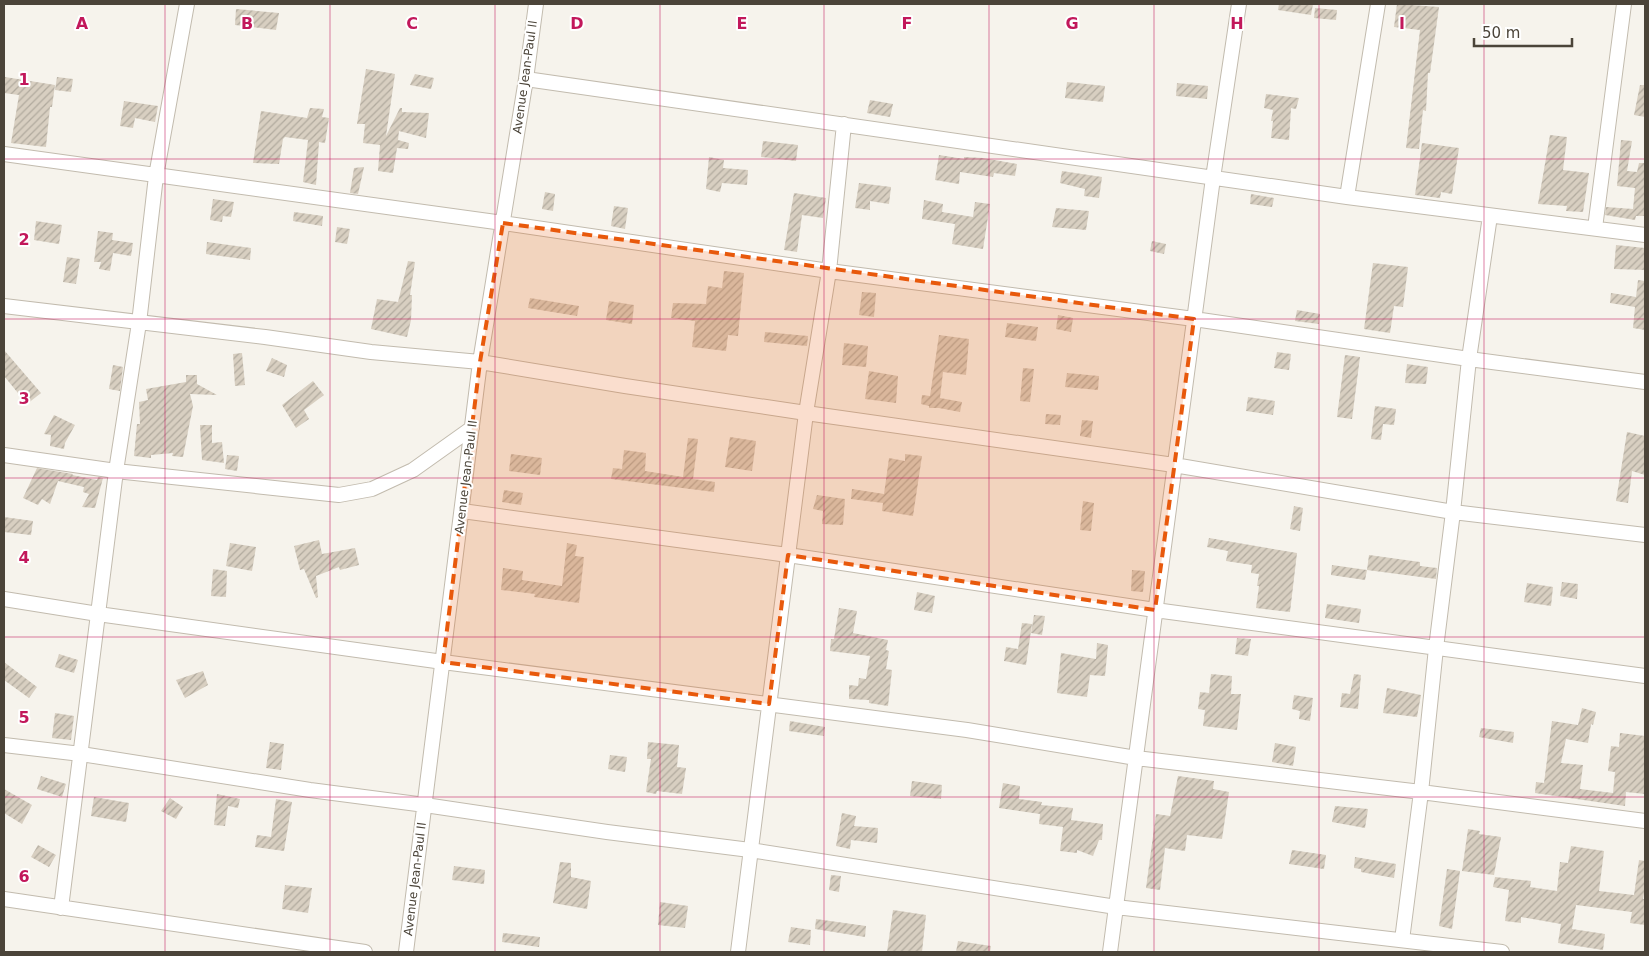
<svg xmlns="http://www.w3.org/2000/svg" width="1649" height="956" font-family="'DejaVu Sans',sans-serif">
<defs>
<pattern id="building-hatch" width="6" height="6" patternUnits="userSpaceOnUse" patternTransform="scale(1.25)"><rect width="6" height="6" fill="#d8cfc1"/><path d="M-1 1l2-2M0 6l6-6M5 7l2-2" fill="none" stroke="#b1aa9e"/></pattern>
</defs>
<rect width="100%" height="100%" fill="#f6f3ec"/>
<!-- building -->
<path fill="url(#building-hatch)" d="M1279 4H1313L1311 15 1278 10Z
M1397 4 1439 7 1430 73H1428L1426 111 1423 110 1419 149 1406 148 1420 30 1394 27Z
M1315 8 1337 10 1336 20 1314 18Z
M236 9 279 13 276 30 235 25Z
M366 69 395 74 386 136 400 108H402V112L429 113 426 138 399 131 398 140 409 143 408 149 397 148 393 173 378 171 380 145 363 143 365 124H357Z
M415 74 434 78 431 89 410 85Z
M5 77 55 85 52 107H50L46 147 11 143 19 95 4 93Z
M57 77 73 79 71 92 55 90Z
M1067 82 1105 86 1103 102 1065 98Z
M1177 83 1208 86 1207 99 1176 96Z
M1640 85H1645V117L1634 115Z
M1266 94 1299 98 1296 109 1291 108 1289 140 1271 138 1273 121H1271L1273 110 1264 108Z
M870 100 893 104 890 117 867 113Z
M124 101 158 106 155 122 135 118 133 128 120 126Z
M310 108 324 109 322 117 329 118 325 143 319 142 316 185 303 182 308 140 285 137 283 139 279 164 253 163 261 111 307 118Z
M1550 135 1567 137 1563 170 1589 173 1583 212 1566 211 1567 206 1538 204Z
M1621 140 1632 141 1627 171 1637 172 1639 163H1645V216H1636L1635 220 1605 215 1606 207 1633 209 1635 188 1617 186Z
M763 141 798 145 796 161 761 157Z
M1422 143 1459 148 1452 194 1441 192 1440 198 1415 195Z
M939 155 964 159V157L983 158 1017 164 1015 176 994 173 993 177 960 172 959 184 935 180Z
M709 157 724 160 723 168 748 170 747 185 722 183 720 192 706 189Z
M364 167 358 194 350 193 354 168Z
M1062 171 1102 177 1099 198 1084 196 1085 189 1060 183Z
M859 183 891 187 889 204 870 201V210L855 208Z
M545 192 555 194 553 211 542 209Z
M794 193 826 198 823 218 802 215 797 252 784 250Z
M1251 194 1274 198 1272 207 1250 204Z
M213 199 234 202 231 217 223 216 222 222 210 220Z
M924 200 943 204 942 212 973 217 975 202 990 204 983 249 952 244 955 224 922 219Z
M614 206 628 208 625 229 611 226Z
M1056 208 1089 211 1086 230 1052 227Z
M294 212 323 216 322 226 293 221Z
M36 221 62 225 59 244 34 240Z
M337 227 350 229 347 244 335 242Z
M98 231 113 233 112 240 133 243 131 256 113 253 110 271 99 269 101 262H94Z
M1152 241 1166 244 1164 254 1150 251Z
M207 242 251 248 250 260 206 254Z
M1616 245 1645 248V270L1614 269Z
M67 257 80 259 76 284 63 282Z
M408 261 415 262 410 295H412L411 320 407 337 371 329 377 299 398 302Z
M1373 263 1408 267 1403 307 1394 306 1390 333 1364 329Z
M724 271 744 273 738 336 728 335 726 351 692 347 695 321 671 318 673 303 706 304 708 286 722 288Z
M1638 280 1645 281V330L1633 328 1635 307 1610 303 1611 293 1636 297Z
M862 292 876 293 874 317 859 315Z
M530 298 579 306 577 316 528 308Z
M609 301 634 305 632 324 606 320Z
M1297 310 1320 314 1319 324 1295 321Z
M1058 315 1073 318 1071 332 1056 329Z
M1007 323 1038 327 1036 341 1005 337Z
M765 332 808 336 807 346 764 342Z
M939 335 969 339 966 375 943 372 940 398 962 402 960 412 939 408H929V406L921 404 922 395 930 396Z
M844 343 868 346 866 367 842 365Z
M4 350 41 393 27 404 4 376Z
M1277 352 1291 354 1289 370 1274 368Z
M242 353 245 385 235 386 233 354Z
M1345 355 1360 357 1352 419 1337 417Z
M272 358 287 365 284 377 266 371Z
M1407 364 1428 367 1426 384 1405 383Z
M113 365 123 367 120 391 109 389Z
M1023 368 1034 369 1030 402 1020 401Z
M869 371 898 376 896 403 865 399Z
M1067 373 1099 376 1098 390 1065 387Z
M186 375H197V384L217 395 190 394 193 406 183 457 172 456 173 453 151 455V458L134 456 137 424H140L139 402 148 400 146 389 186 382Z
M313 381 324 395 304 410 309 419 296 428 282 405Z
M1248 397 1275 401 1273 415 1246 411Z
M1375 406 1396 409 1394 425 1383 424 1381 440 1371 439Z
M1046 414 1061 415 1060 425 1045 424Z
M54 415 75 425 65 443 64 449 50 446 51 435 44 434Z
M1082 420 1093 421 1091 438 1080 436Z
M200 425H212V443L222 442 224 463 202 460Z
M1627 432 1645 436V475L1632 471 1628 503 1616 501Z
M730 437 756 441 752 471 725 467Z
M688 438 698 439 693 479 715 482 714 492 611 479 613 468 622 469 624 450 646 453 645 471 683 477Z
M511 454 542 458 540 475 509 471Z
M905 454 922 456 913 516 882 511 883 503 851 499 852 489 884 494 889 458 905 461Z
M227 455 239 456 237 471 225 469Z
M37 468 73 474 72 475 97 480 98 477 103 478 95 508 82 507 89 494 83 492 84 487 58 481 50 504 42 499 38 505 23 498Z
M504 490 523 493 521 505 502 502Z
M817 495 845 499 843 525 822 524 823 511 813 509Z
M1083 501 1094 503 1091 531 1080 530Z
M1294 506 1303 508 1300 531 1290 529Z
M4 517 33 521 31 535 4 532Z
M1209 538 1297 553 1290 612 1256 608 1259 586H1257L1259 574 1251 573 1252 565 1226 561 1228 551 1207 547Z
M319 540 322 554 355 548 359 565 340 570 339 567 316 576 318 597 316 598 304 569 300 570 294 546Z
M230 543 256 547 252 571 226 566Z
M567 543 577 545 575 556 584 557 579 603 534 597 535 594 501 590 503 568 523 571 522 580 562 586Z
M1369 555 1420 562V566L1437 568 1436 579 1367 570Z
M1332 565 1367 570 1365 580 1331 575Z
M213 569 227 571 226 597 211 596Z
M1132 570 1145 571 1143 592 1131 591Z
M1562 582 1578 584 1577 599 1560 596Z
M1527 583 1553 587 1551 606 1524 602Z
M917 592 935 596 932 613 914 610Z
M1327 604 1361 609 1359 623 1325 618Z
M839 608 857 611 853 633 888 640 886 650 889 651 886 669 892 670 888 706 869 703V700L849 699V685L858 686 859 678 866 679 870 656 830 651 831 639H834Z
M1034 615 1045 616 1042 635 1031 633Z
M1022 623 1032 624 1026 665 1004 661 1006 647 1018 649Z
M1237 638 1251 639 1248 656 1235 654Z
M1097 643 1108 645 1105 676 1090 675 1087 697 1057 693 1061 653 1096 659Z
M59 654 78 660 74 673 55 667Z
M4 662 37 687 29 698 4 680Z
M203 671 208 685 185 698 176 680Z
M1211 674 1232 676 1231 694H1241L1237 730 1203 726 1205 710 1198 709 1200 692 1209 693Z
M1354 674 1361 675 1358 709 1340 707 1342 693 1350 694Z
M1387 688 1421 695 1417 717 1383 713Z
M1294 695 1313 698 1310 721 1299 719 1300 711 1292 709Z
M1582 708 1596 712 1593 725 1591 724 1588 743 1566 739 1561 763 1583 765 1580 789 1613 793 1615 772 1608 771 1611 746 1619 747 1620 733 1645 736V794L1626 792 1625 806 1535 793 1536 782 1544 783 1552 721 1578 725Z
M55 713 74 716 71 740 52 738Z
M790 721 825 727 824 736 789 731Z
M1481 728 1514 732 1513 743 1479 737Z
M270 742 284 744 281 770 266 768Z
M648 742 679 745 677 767 686 768 682 794 657 791 656 794 646 792 651 759H647Z
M1275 743 1296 747 1293 766 1272 762Z
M610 755 627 757 625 772 608 769Z
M41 776 66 784 62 797 37 789Z
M1178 776 1214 781 1213 789 1229 792 1222 839 1187 835 1185 851 1165 848 1160 890 1146 888 1156 814 1170 816Z
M912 781 942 785 941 799 910 796Z
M1003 783 1020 786 1019 799 1042 802 1041 805 1073 808 1071 820 1103 824 1102 840H1099L1093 856 1077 850V853L1060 851 1063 827 1039 824 1040 814 999 808Z
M4 789 32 805 22 824 4 813Z
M217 794 240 799 238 808 228 806 225 826 214 825Z
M94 797 129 803 126 822 91 816Z
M170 798 183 807 176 819 161 811Z
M276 799 292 802 284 851 255 847 257 835 271 837Z
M1335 806 1368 809 1365 828 1332 822Z
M842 813 856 816 854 826 878 828 877 843 851 840 850 849 836 846Z
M1468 829 1480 831 1479 834 1501 837 1494 875 1462 871Z
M38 845 56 855 49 867 31 857Z
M1571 846 1604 851 1599 891 1634 895 1639 860 1645 861V888L1643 899H1645V925L1630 923 1632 912 1576 905 1572 929 1605 934 1603 950 1558 943 1561 924 1521 917V923L1505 921 1509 890 1493 887 1495 877 1531 881 1530 887 1557 891 1560 862 1568 863Z
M1292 850 1326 855 1324 869 1289 864Z
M1355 857 1396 864 1394 878 1361 872V869L1354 868Z
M560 862 571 863V877L591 881 587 909 553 903Z
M454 866 485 870 484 884 452 880Z
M1447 869 1460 871 1452 929 1439 926Z
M831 875 841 876 839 892 829 890Z
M285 885 312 888 308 913 282 909Z
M660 902 688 906 685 928 658 925Z
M893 910 926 915 922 952H887Z
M816 919 866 926 865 937 815 929Z
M791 927 811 930 810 945 788 942Z
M503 933 540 937 539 947 502 942Z
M958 941 991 946 990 952H956Z"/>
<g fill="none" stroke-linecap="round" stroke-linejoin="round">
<!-- minor casing -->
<g stroke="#c2bbae" stroke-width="16">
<path id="minor" d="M526 79 1347 197 1645 235
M4 154 503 223 829 271 1194 319 1469 359 1645 382
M1347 197 1378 4
M1595 228 1624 4
M4 306 265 337 371 352 480 362 625 386 806 413 1174 465 1453 512 1645 535
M4 455 116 471 339 495 372 489 413 470 472 428
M462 511 788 555 1155 610 1645 676
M4 599 98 614 443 662 967 730 1136 758 1421 792 1645 821
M4 745 81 754 310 790 425 805 607 832 750 850 1116 907 1502 952
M4 899 365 952
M61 908 116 471 139 323 156 176 187 4
M1402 940 1421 792 1436 648 1453 512 1469 359 1490 216
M406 952 480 362 526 79 536 4
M738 952 806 413 829 271 844 124
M1110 952 1213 178 1239 4"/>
</g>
<!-- minor -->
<use href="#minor" stroke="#fff" stroke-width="14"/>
</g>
<!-- marked area -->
<path fill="#e8590c" fill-opacity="0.2" stroke="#e8590c" stroke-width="4" stroke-dasharray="10 6" stroke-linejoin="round" d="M503 223 1194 319 1155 610 788 555 769 704 443 662 480 362Z"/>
<!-- grid -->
<path fill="none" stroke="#c2185b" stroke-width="1" stroke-opacity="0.55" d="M165 4V952M330 4V952M495 4V952M660 4V952M824 4V952M989 4V952M1154 4V952M1319 4V952M1484 4V952M4 159H1645M4 319H1645M4 478H1645M4 637H1645M4 797H1645"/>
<g text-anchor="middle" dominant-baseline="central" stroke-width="4" stroke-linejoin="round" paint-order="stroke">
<!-- street labels -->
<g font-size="12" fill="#4b4439" stroke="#fff">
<text transform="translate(525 77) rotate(-82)">Avenue Jean-Paul II</text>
<text transform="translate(466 477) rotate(-83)">Avenue Jean-Paul II</text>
<text transform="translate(415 879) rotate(-83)">Avenue Jean-Paul II</text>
</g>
</g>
<g font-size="16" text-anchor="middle" font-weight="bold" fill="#c2185b" stroke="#fff" stroke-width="4" stroke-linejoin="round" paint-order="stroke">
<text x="82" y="29">A</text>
<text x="247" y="29">B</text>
<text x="412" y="29">C</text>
<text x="577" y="29">D</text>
<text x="742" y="29">E</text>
<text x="907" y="29">F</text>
<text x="1072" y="29">G</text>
<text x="1237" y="29">H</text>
<text x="1402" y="29">I</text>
<text x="24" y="85">1</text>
<text x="24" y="245">2</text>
<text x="24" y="404">3</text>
<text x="24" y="563">4</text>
<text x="24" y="723">5</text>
<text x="24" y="882">6</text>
</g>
<!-- border -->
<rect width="1649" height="956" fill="none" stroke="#4b4439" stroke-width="10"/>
<!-- scale -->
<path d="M1474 38v8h98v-8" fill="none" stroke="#4b4439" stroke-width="2.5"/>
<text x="1482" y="38" font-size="15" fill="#4b4439" stroke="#ffffff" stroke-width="4" paint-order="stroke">50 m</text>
</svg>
